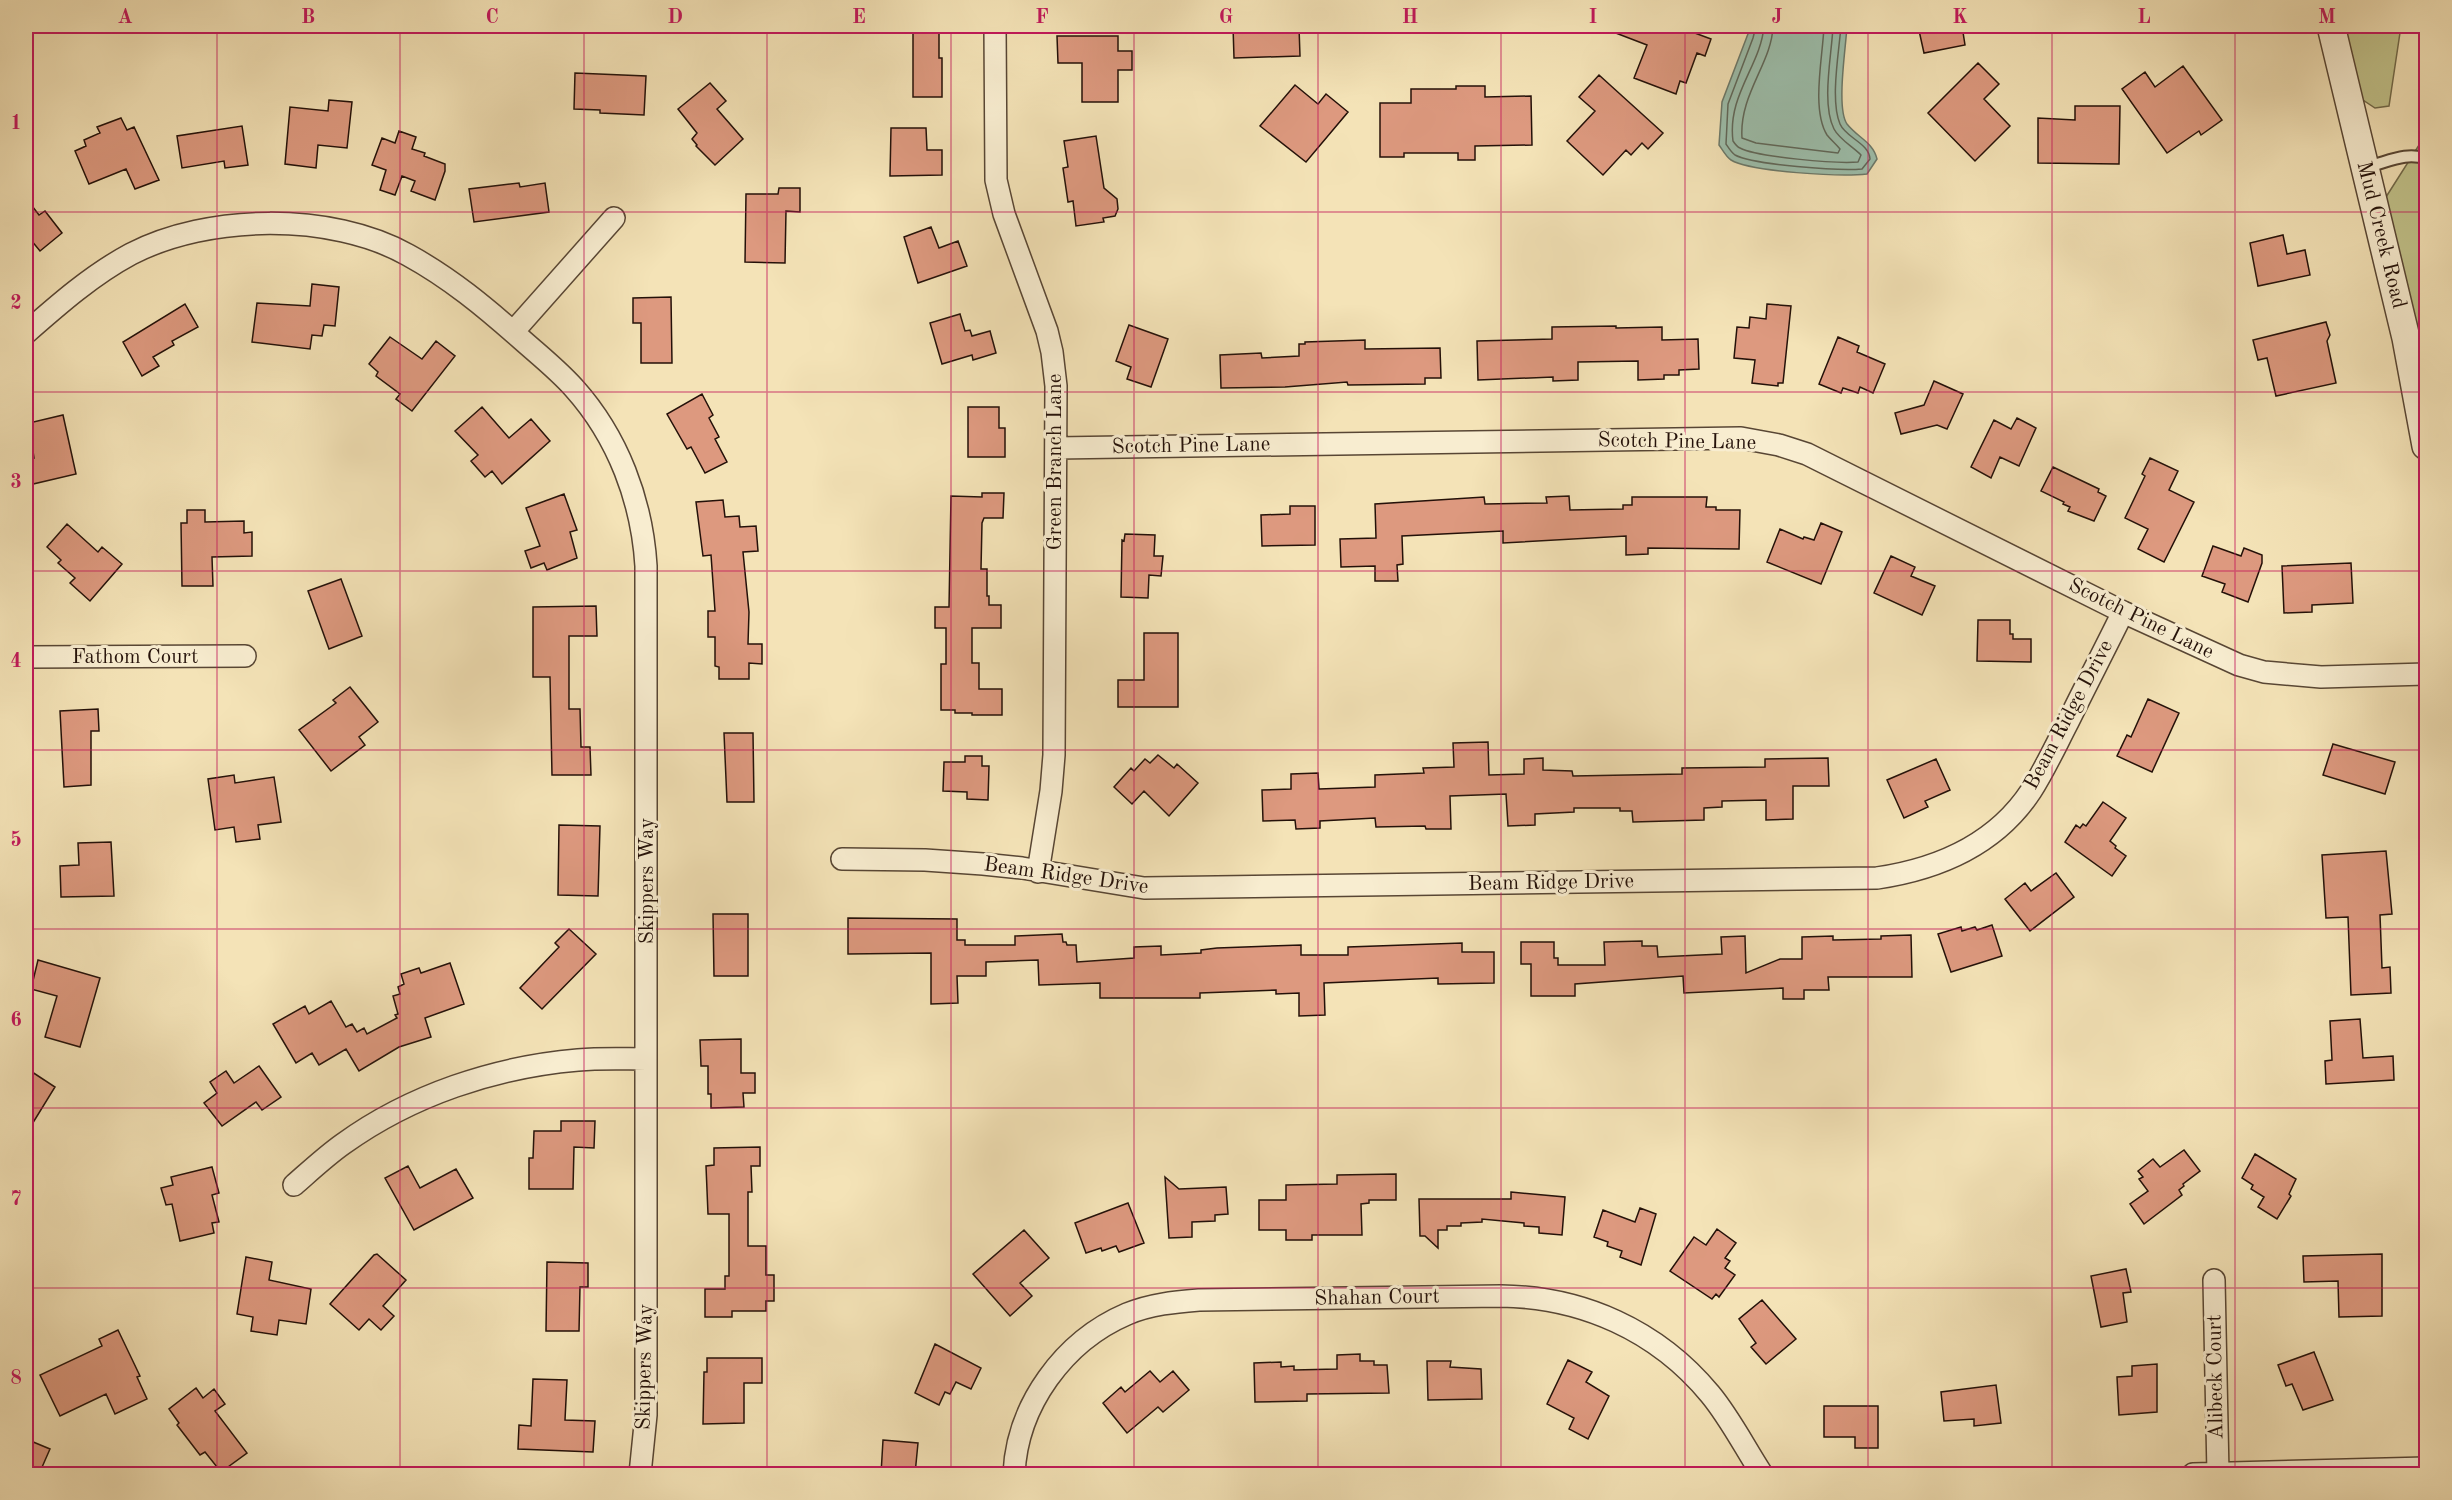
<svg xmlns="http://www.w3.org/2000/svg" width="2452" height="1500" font-family="'Old Standard TT',serif">
<rect width="100%" height="100%" fill="#f4e3b7"/>
<filter id="stains"><feTurbulence type="fractalNoise" baseFrequency=".00333" numOctaves="4"/><feColorMatrix values="0 0 0 0 .2 0 0 0 0 .09 0 0 0 0 .02 0 0 0 .5 -.17"/></filter>
<radialGradient id="worn" r=".72"><stop offset=".6" stop-color="#630" stop-opacity="0"/><stop offset="1" stop-color="#630" stop-opacity=".3"/></radialGradient>
<!-- green -->
<path fill="#c1c28a" stroke="#726a4a" stroke-width="1.5" d="M2345 26H2401L2389 106 2375 108 2360 98Z
M2426 134V371L2386 197Z"/>
<!-- water -->
<path fill="#9cbeab" stroke="#6c796a" stroke-width="1.5" d="M1751 26H1847C1846 47 1836 108 1847 124 1858 138 1873 142 1877 159L1867 174C1841 177 1751 172 1731 160 1726 157 1722 149 1719 145L1722 102Z"/>
<g fill="none" stroke-linecap="round" stroke-linejoin="round">
<!-- shore -->
<path stroke="#60685a" stroke-width="1.5" d="M1756 26 1753 38 1728 104 1726 144C1728 147 1731 152 1735 155 1754 165 1839 171 1862 169L1870 159C1869 143 1846 138 1840 124 1830 101 1839 52 1841 26
M1764 26C1761 65 1727 95 1733 141 1735 144 1737 147 1740 148 1757 157 1837 164 1858 162L1861 155C1853 147 1839 139 1834 129 1821 103 1832 54 1833 26
M1773 26C1772 63 1739 94 1742 138L1756 143 1838 153 1840 149C1836 144 1831 140 1827 135 1811 109 1823 56 1824 26"/>
</g>
<!-- building -->
<path fill="#dd997f" stroke="#241109" stroke-width="1.5" d="M913 26H939V58H942V97H913Z
M1233 26 1299 27 1300 56 1234 58Z
M1600 26H1676L1711 39 1705 56 1697 53 1686 83 1680 81 1676 94 1634 78 1647 45 1600 27Z
M1918 26H1962L1965 45 1924 53Z
M1057 36H1118V51H1132V70H1118V102H1082V63H1058Z
M1978 63 1999 84 1984 99 2010 126 1975 161 1928 113Z
M2183 66 2222 120 2201 135 2199 131 2167 153 2122 89 2145 72 2155 87Z
M575 73 646 76 644 115 600 113V110L574 109Z
M1599 75 1663 133 1648 149 1642 143 1631 155 1626 150 1603 175 1567 141 1595 111 1579 97Z
M710 83 726 101 717 109 743 139 715 165 696 146 697 145 692 139 697 133 678 109Z
M1295 85 1318 104 1326 94 1348 112 1306 162 1260 126Z
M1456 86H1485V97L1531 96 1532 145 1475 146V160H1458V153H1404V157H1380V103H1411V89H1456Z
M329 100 352 102 347 148 318 145 316 168 285 164 290 107 328 111Z
M2075 106H2120L2119 164 2038 163V118L2075 120Z
M121 118 127 130 134 127 159 180 135 189 126 169 89 184 75 151 86 146 84 140 100 133 97 127Z
M242 126 248 165 225 168 224 161 182 168 177 136Z
M891 128H926L927 150H942V175L890 176Z
M399 131 416 137 412 149 425 153 424 156 445 164V171L435 200 411 191 415 181 402 176 395 195 380 190 386 170 372 165 382 138 395 143Z
M1096 136 1104 188 1117 199 1118 209 1115 216 1103 218 1104 222 1076 226 1073 201 1068 202 1063 168 1068 167 1064 141Z
M519 183 520 187 545 183 549 212 474 222 469 189Z
M779 188H800V212L786 211 785 263 745 262 746 194H778Z
M26 198 39 215 45 211 62 233 40 251 26 234Z
M931 227 939 248 958 241 967 266 918 283 904 237Z
M2283 235 2287 254 2305 250 2310 275 2258 286 2250 243Z
M312 284 339 287 335 326 324 325 322 336 312 335 310 349 252 342 257 303 310 306Z
M671 297 672 363H641V323H633V298Z
M185 304 198 327 172 341 174 345 153 357 159 366 142 376 123 342Z
M1767 304 1791 306 1783 383H1778V386L1752 383 1755 360 1734 358 1737 327 1749 328 1750 317 1766 319Z
M960 314 965 331 970 330 972 336 990 331 996 353 973 360 972 355 942 364 930 323Z
M2326 322 2330 335 2327 341 2336 383 2276 396 2267 358 2258 360 2253 340Z
M1129 325 1168 339 1151 387 1127 379 1131 367 1116 361Z
M1616 326V328L1662 327V340L1698 339 1699 369 1679 370V375H1664V379L1638 380V361L1578 362V380L1553 381V377L1478 380 1477 341 1552 339V327Z
M390 337 422 359 436 341 455 356 412 411 396 399 400 394 376 376 378 372 369 364Z
M1838 337 1859 346 1857 352 1885 364 1873 393 1860 387 1858 393 1843 388 1841 393 1819 384Z
M1365 340V349L1440 348 1441 378H1425V384L1348 385 1347 382 1285 387 1221 388 1220 355 1261 353 1262 358 1299 356V344H1305V342Z
M1934 381 1963 394 1947 429 1937 425 1901 434 1895 413 1924 405Z
M702 394 713 415 709 418 719 437 715 439 727 462 705 473 691 447 687 449 667 414Z
M482 407 509 438 531 419 550 441 502 484 492 471 485 477 471 461 478 455 455 431Z
M968 407H999V428H1005V457H968Z
M63 415 76 474 33 484 27 459 34 458 29 423Z
M2017 418 2036 428 2019 466 2000 457 1991 478 1971 467 1994 420 2011 429Z
M2150 458 2178 471 2169 490 2194 502 2164 562 2138 549 2148 529 2125 518 2145 476 2142 474Z
M2053 467 2099 489 2098 492 2106 496 2094 521 2068 511 2070 507 2063 504 2064 502 2041 491Z
M982 493H1004L1003 518H984L982 523 981 569H987V596H989V605H1001V628H972V663H979V689H1002V715H972V713H955V710H941V664H946V628H935V607H949L951 496 982 497Z
M564 494 577 530 570 532 577 558 547 570 544 563 531 568 525 551 540 546 526 508Z
M1569 496 1570 510 1623 509V505H1632V497H1707L1706 507H1716V510H1740L1739 549 1648 548V554L1626 555V536L1503 543V531L1402 536 1403 564 1397 565 1398 581H1375V566L1341 567 1340 539 1376 538 1375 504 1484 497 1485 504 1547 503 1546 497Z
M723 500 725 517 739 516 740 527 756 526 758 551 743 552 749 612 748 644H762V664L749 663V679H719V667L715 666V637H708V611H715L711 555 703 556 696 502Z
M1290 506H1315V545L1262 546 1261 515 1290 514Z
M187 510H205V522L244 521V533L252 532V556L212 557 213 586H182L181 523H187Z
M1821 523 1842 532 1821 584 1767 562 1780 529 1803 539 1804 537 1814 540Z
M67 524 98 552 102 547 122 564 90 601 70 583 75 578 58 563 61 560 47 547Z
M1125 534 1155 535 1154 556H1163L1161 576 1149 575 1148 598 1121 597 1122 540 1124 541Z
M2213 546 2241 556 2244 548 2262 555V563L2248 602 2222 592 2225 584 2202 576Z
M1891 556 1915 567 1911 576 1935 586 1922 615 1874 593Z
M2351 563 2353 603 2312 605V612L2284 613 2282 566Z
M341 579 362 636 329 649 308 591Z
M596 606 597 636H569V709H580L581 747H590L591 775H552L550 677H533V607Z
M1978 620H2010V634H2013V639H2031V662L1977 661Z
M1144 633H1178V707H1118V680H1144Z
M350 687 378 722 359 737 365 745 331 771 299 730 336 703 333 700Z
M2148 699 2179 713 2152 772 2117 756 2127 735 2131 737Z
M98 709 99 731H91V785L64 787 60 711Z
M724 733H753L754 802H727Z
M1488 742 1489 775 1524 774V759L1543 758V770L1572 771 1573 776 1682 774V768L1765 767V759L1828 758 1829 786H1793V819L1766 820V800L1722 801V807L1704 808V820L1633 822 1632 811H1620V808H1574V812L1535 814V825L1508 826 1506 794 1450 796 1451 829H1426L1425 826 1376 827 1375 818 1320 821V828L1296 829 1295 820 1263 821 1262 790 1291 789V774L1318 773 1319 789 1375 787V775L1424 773 1423 768 1454 767 1453 743Z
M2333 744 2395 762 2385 794 2323 775Z
M1158 755 1174 768 1177 764 1198 783 1169 816 1144 791 1132 804 1114 787 1131 768 1134 771 1145 759 1150 763Z
M965 756H982V766H989L988 800 967 799V792L943 791 944 762H965Z
M1936 759 1950 790 1925 801 1928 807 1904 818 1887 780Z
M234 775 235 783 274 777 281 822 258 825 260 839 236 842 234 827 215 830 208 779Z
M2103 802 2126 818 2110 841 2116 846 2115 848 2126 856 2112 876 2065 842 2076 825 2080 828 2083 824 2086 826Z
M559 825 600 826 598 896 558 895Z
M111 842 114 896 61 897 60 866 79 865 78 843Z
M2386 851 2392 914 2380 915 2382 968 2390 967 2391 993 2351 995 2348 917 2326 918 2322 855Z
M2056 873 2074 897 2030 931 2005 899 2025 883 2031 891Z
M713 914H748V976H714Z
M848 918 957 919V940H965V945H1015V936L1062 934 1063 942H1066L1067 945H1076L1077 962 1134 958V947L1161 946V955L1201 953V950L1217 948 1301 945V955H1348V947L1462 943V952H1494V983L1438 984V978L1324 983 1325 1015 1299 1016V993L1276 994V990L1200 993V998H1100V983L1039 985 1038 960 986 962V976H957L958 1003 931 1004V953L848 954Z
M1992 925 2002 956 1951 972 1938 934 1961 927 1962 931 1975 927 1977 930Z
M569 929 596 954 542 1009 520 988 559 947 555 943Z
M1911 935 1912 977H1828L1829 990H1804V999H1783V988L1684 993 1683 976 1575 984V996H1531V964H1521V942H1554V958H1558V965H1605L1604 942 1642 941V946H1657L1658 957 1722 954 1721 937 1745 936 1746 973 1780 959H1802V937L1833 936V940L1881 939V936Z
M38 960 100 978 80 1047 45 1037 57 996 31 989Z
M450 963 464 1004 425 1018 431 1037 399 1047 359 1071 346 1049 319 1065 312 1053 296 1063 273 1024 305 1006 309 1014 331 1001 346 1027 352 1024 357 1032 364 1028 367 1034 397 1018 395 1015 398 1014 393 996 400 994 398 987 404 984 401 974 419 968 421 973Z
M2360 1019 2363 1058 2393 1056 2394 1080 2326 1084 2325 1061 2332 1060 2330 1021Z
M741 1039V1073H755V1093H743L744 1107 711 1108V1094H708V1066H701L700 1040Z
M259 1066 281 1097 262 1110 256 1102 222 1126 204 1103 217 1093 210 1082 226 1071 234 1083Z
M26 1068 55 1087 26 1134Z
M561 1121H595L594 1148 574 1147 573 1189H529V1158H533L534 1131H561Z
M760 1147V1166H751L752 1192H748V1246H766V1275H774V1301H766V1311H732V1317H705V1289H725V1276H729V1214H708L706 1166 714 1165V1148Z
M2184 1150 2200 1171 2183 1184 2184 1186 2179 1190 2182 1195 2144 1224 2130 1204 2148 1191 2139 1179 2143 1177 2138 1171 2153 1159 2160 1167Z
M2255 1154 2296 1179 2289 1194 2291 1196 2277 1219 2258 1207 2264 1197 2251 1189 2253 1185 2242 1178Z
M408 1166 420 1188 456 1169 473 1198 414 1230 385 1178Z
M212 1167 219 1193 212 1195 219 1222 212 1223 214 1233 180 1241 172 1204 166 1205 161 1188 173 1185 171 1177Z
M1396 1174V1200H1369V1203L1361 1204 1362 1235H1312V1240H1286V1230H1259V1200H1286V1185L1337 1184V1175Z
M1165 1177 1179 1189 1226 1187 1228 1214 1215 1215V1221L1192 1222V1237L1169 1238Z
M1511 1192 1565 1197 1562 1235 1539 1233V1227L1524 1226V1223L1482 1219V1222L1461 1223V1226H1447V1230H1438V1248L1425 1236H1420L1419 1199H1511Z
M1128 1203 1144 1243 1119 1252 1116 1246 1102 1251 1101 1248 1086 1253 1075 1223Z
M1640 1208 1656 1214 1641 1265 1620 1257 1622 1251 1607 1246 1608 1242 1594 1237 1603 1210 1635 1222Z
M1717 1229 1736 1243 1725 1258 1730 1261 1725 1268 1735 1275 1719 1297 1716 1294 1712 1299 1670 1271 1694 1237 1706 1245Z
M1024 1230 1049 1258 1020 1283 1032 1296 1010 1316 973 1274Z
M377 1254 406 1280 383 1306 394 1316 381 1330 369 1319 359 1330 330 1304 374 1255Z
M2382 1254V1316L2339 1317 2338 1281 2304 1282 2303 1256Z
M246 1257 272 1262 269 1280 311 1289 306 1324 279 1320 277 1335 251 1331 253 1317 237 1314Z
M547 1262 588 1263V1287H580L579 1331H546Z
M2126 1269 2131 1292 2123 1293 2127 1322 2101 1327 2091 1276Z
M1762 1300 1796 1339 1766 1364 1751 1347 1756 1343 1739 1319Z
M118 1330 140 1376 137 1377 147 1399 115 1414 106 1394 60 1416 40 1375 102 1346 99 1339Z
M935 1344 981 1368 971 1389 956 1382 950 1394 945 1392 939 1405 915 1393Z
M2314 1352 2333 1400 2303 1410 2292 1384 2286 1386 2278 1365Z
M1360 1354V1361H1374V1365H1387L1389 1393 1307 1394V1401L1255 1402 1254 1363 1281 1362V1367L1294 1366V1370L1337 1369V1355Z
M707 1358H762V1383H744V1423L703 1424 704 1372H707Z
M1568 1360 1592 1372 1586 1382 1609 1396 1588 1439 1569 1429 1574 1418 1547 1404Z
M1427 1361H1451L1450 1367 1481 1369 1482 1399 1428 1400Z
M2157 1364V1412L2119 1415 2117 1377 2132 1376V1366Z
M1150 1371 1160 1382 1173 1371 1189 1390 1163 1412 1158 1407 1127 1433 1103 1403 1121 1387 1125 1392Z
M533 1379 567 1380 565 1420 595 1421 593 1452 518 1449 519 1425 531 1426Z
M1996 1385 2001 1423 1974 1426V1419L1944 1421 1941 1392Z
M196 1388 203 1398 214 1389 225 1404 215 1411 247 1453 221 1472 205 1452 200 1455 177 1425 179 1423 169 1409Z
M1824 1406H1878V1448H1855V1437H1824Z
M26 1439 50 1449 39 1474H26Z
M883 1440 918 1443 915 1474H881Z"/>
<g fill="none" stroke-linecap="round" stroke-linejoin="round">
<!-- service casing -->
<g stroke="#584634" stroke-width="14">
<path id="service" d="M2366 167C2386 163 2406 151 2426 159"/>
</g>
<!-- minor casing -->
<g stroke="#584634" stroke-width="24">
<path id="minor" d="M995 26 996 180 1004 214 1047 331 1052 352 1056 386 1054 755 1051 791 1038 872
M513 332 614 218
M26 333C59 304 92 275 131 254 208 214 331 212 408 255 450 278 485 307 521 339 539 355 558 370 574 388 618 437 642 501 646 566V1415L640 1474
M1056 448 1741 438 1779 445 1807 454 2123 612 2239 665 2264 672 2321 677 2426 674
M26 657 245 656
M842 859 925 860 983 864 1022 868 1144 888 1877 878C1938 869 1996 844 2031 791 2045 769 2056 745 2068 722 2086 685 2105 649 2123 612
M294 1185C310 1171 326 1156 343 1144 411 1095 495 1067 578 1060 601 1058 623 1059 646 1059
M2214 1280 2218 1474
M1014 1474C1017 1405 1064 1341 1127 1314 1151 1304 1175 1302 1199 1300L1501 1296C1582 1297 1657 1330 1710 1394 1730 1418 1745 1448 1762 1474
M2193 1474 2426 1468"/>
</g>
<!-- tertiary casing -->
<g stroke="#584634" stroke-width="30">
<path id="tertiary" d="M2331 26 2406 338 2426 446"/>
</g>
<!-- service -->
<use href="#service" stroke="#f8edd0" stroke-width="10"/>
<!-- minor -->
<use href="#minor" stroke="#f8edd0" stroke-width="21"/>
<!-- tertiary -->
<use href="#tertiary" stroke="#f8edd0" stroke-width="27"/>
</g>
<!-- grid -->
<path fill="none" stroke="#c2185b" stroke-width="1.5" stroke-opacity="0.55" d="M217 26V1474M400 26V1474M584 26V1474M767 26V1474M951 26V1474M1134 26V1474M1318 26V1474M1501 26V1474M1685 26V1474M1868 26V1474M2052 26V1474M2235 26V1474M26 212H2426M26 392H2426M26 571H2426M26 750H2426M26 929H2426M26 1108H2426M26 1288H2426"/>
<g text-anchor="middle" dominant-baseline="central" stroke-width="6" stroke-linejoin="round" paint-order="stroke">
<!-- street labels -->
<g font-size="21" fill="#241109" stroke="#f8edd0">
<text transform="translate(2381 235) rotate(76)">Mud Creek Road</text>
<text transform="translate(1677 442) rotate(1)">Scotch Pine Lane</text>
<text transform="translate(1191 446) rotate(-1)">Scotch Pine Lane</text>
<text transform="translate(1055 462) rotate(-90)">Green Branch Lane</text>
<text transform="translate(2141 619) rotate(26)">Scotch Pine Lane</text>
<text x="135" y="657">Fathom Court</text>
<text transform="translate(2069 715) rotate(-62)">Beam Ridge Drive</text>
<text transform="translate(1066 876) rotate(8)">Beam Ridge Drive</text>
<text transform="translate(647 881) rotate(-90)">Skippers Way</text>
<text transform="translate(1551 883) rotate(-1)">Beam Ridge Drive</text>
<text transform="translate(1377 1298) rotate(-1)">Shahan Court</text>
<text transform="translate(645 1367) rotate(-89)">Skippers Way</text>
<text transform="translate(2216 1377) rotate(-91)">Alibeck Court</text>
</g>
</g>
<!-- margin -->
<rect width="2452" height="1500" fill="none" stroke="#f4e3b7" stroke-width="66"/>
<rect x="33" y="33" width="2386" height="1434" fill="none" stroke="#c2185b" stroke-width="2"/>
<g font-size="20" text-anchor="middle" font-weight="bold" fill="#c2185b">
<text x="125" y="23">A</text>
<text x="308" y="23">B</text>
<text x="492" y="23">C</text>
<text x="675" y="23">D</text>
<text x="859" y="23">E</text>
<text x="1042" y="23">F</text>
<text x="1226" y="23">G</text>
<text x="1410" y="23">H</text>
<text x="1593" y="23">I</text>
<text x="1777" y="23">J</text>
<text x="1960" y="23">K</text>
<text x="2144" y="23">L</text>
<text x="2327" y="23">M</text>
<text x="16" y="129">1</text>
<text x="16" y="309">2</text>
<text x="16" y="488">3</text>
<text x="16" y="667">4</text>
<text x="16" y="846">5</text>
<text x="16" y="1026">6</text>
<text x="16" y="1205">7</text>
<text x="16" y="1384">8</text>
</g>
<rect width="100%" height="100%" filter="url(#stains)"/>
<rect width="100%" height="100%" fill="url(#worn)"/>
</svg>
